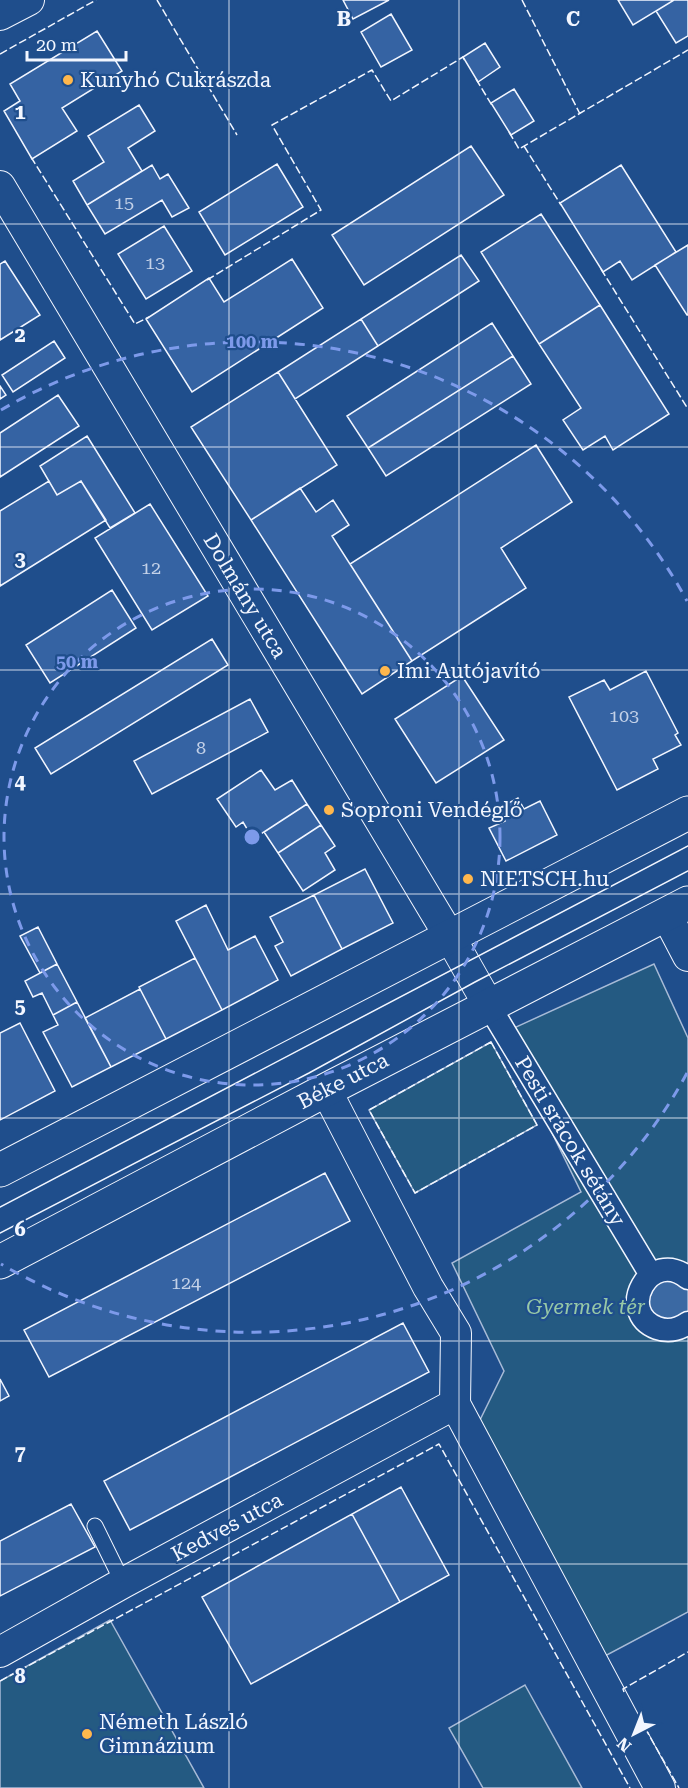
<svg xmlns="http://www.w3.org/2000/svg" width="688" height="1788" font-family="'Roboto Serif',serif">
<rect width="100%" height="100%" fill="#1f4e8c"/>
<!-- green -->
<path fill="#245a82" stroke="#a8bbd7" stroke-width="1.5" d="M654 964 688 1038V1612L605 1656 480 1420 504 1371 452 1263 581 1192 503 1033Z
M491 1042 537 1125 415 1193 369 1110Z
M110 1620 204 1788H0V1681Z
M525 1685 582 1788H483L449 1728Z"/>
<!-- water -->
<path fill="#3b69a3" stroke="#a8bbd7" stroke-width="1.5" d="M673 1276 688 1287V1312L681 1321 662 1325 647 1314 643 1295 654 1279Z"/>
<!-- building -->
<path fill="#3563a3" stroke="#f2f6ff" stroke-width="1.5" d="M343 0H389L353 19Z
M618 0H674L633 25Z
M674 0H688V36L676 43 656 11Z
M391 14 412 50 381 67 361 32Z
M97 31 122 71 62 108 77 131 32 159 4 111 20 101 10 84Z
M485 43 500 67 478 82 463 57Z
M514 89 534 121 511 135 491 103Z
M139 105 155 131 128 148 142 171 87 205 73 181 104 162 88 136Z
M471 146 504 195 364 285 332 235Z
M277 164 303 207 225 255 199 212Z
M152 165 160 179 168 174 189 208 172 217 162 200 105 234 87 205Z
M621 165 676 252 632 280 620 261 603 272 560 203Z
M541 214 600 305 539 344 481 252Z
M164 226 192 271 146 299 118 254Z
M688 245V315H687L655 265Z
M461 255 479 281 378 346 361 319Z
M292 259 323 308 192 392 146 319 209 278 224 302Z
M5 261 40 315 0 340V264Z
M600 305 669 414 613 450 605 436 583 450 563 420 581 408 539 344Z
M361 319 378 346 295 399 278 372Z
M492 323 513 356 368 448 347 416Z
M54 341 65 358 13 392 2 375Z
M513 356 531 384 386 476 368 448Z
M278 372 337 465 251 520 191 427Z
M0 386 6 395 0 399Z
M58 395 79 426 0 477V433Z
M87 436 135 513 110 528 81 481 57 495 40 466Z
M536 445 572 502 501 548 526 588 412 661 350 564Z
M49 481 57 495 81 481 106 520 0 586V511Z
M300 488 316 512 333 500 349 525 332 536 412 661 362 694 251 520Z
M150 504 208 596 152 630 95 538Z
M112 590 136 628 50 683 26 645Z
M212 639 228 665 51 774 35 748Z
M646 671 678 733 675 735 681 745 653 759 658 769 617 790 569 697 604 680 610 690Z
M462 676 504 740 436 783 395 719Z
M250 699 268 732 152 794 134 761Z
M261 770 275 790 292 780 307 804 253 839 243 822 236 827 217 799Z
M518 798 524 809 540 801 557 835 506 861 489 828 505 821 499 808Z
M307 804 321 825 278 853 264 832Z
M321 825 335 846 325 853 335 870 303 891 278 853Z
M365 869 393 923 342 949 314 895Z
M314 895 342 949 291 976 275 946 283 942 270 917Z
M206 905 228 950 255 936 278 980 222 1010 176 921Z
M38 927 57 964 40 973 20 936Z
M195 958 222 1010 166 1039 139 987Z
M57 964 77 1002 53 1015 42 993 33 997 25 981Z
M140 989 166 1039 111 1067 85 1018Z
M77 1002 111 1067 72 1087 43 1032 58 1025 53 1015Z
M20 1023 55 1091 0 1120V1033Z
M325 1173 350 1221 49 1377 24 1330Z
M403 1323 429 1372 130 1530 104 1481Z
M0 1379 9 1396 0 1401Z
M401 1487 449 1575 400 1602 352 1514Z
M71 1504 95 1547 0 1596V1541Z
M352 1514 400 1602 251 1684 202 1597Z"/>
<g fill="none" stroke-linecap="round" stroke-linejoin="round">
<!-- service casing -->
<g stroke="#f2f6ff" stroke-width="17">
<path id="service" d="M95 1526 123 1583"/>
</g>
<!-- pedestrian casing -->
<g stroke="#f2f6ff" stroke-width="25">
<path id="pedestrian" d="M489 1006 651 1275
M688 1278C650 1247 615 1312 657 1328 668 1332 678 1330 688 1323"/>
</g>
<!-- minor casing -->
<g stroke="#f2f6ff" stroke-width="32">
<path id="minor" d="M0 15 29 0
M0 186 450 937 489 1006
M666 914 688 956
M326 1090 428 1287 456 1333 455 1404 660 1788
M0 1652 123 1583 455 1404"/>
</g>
<!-- secondary casing -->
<g stroke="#f2f6ff" stroke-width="35">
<path id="secondary" d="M0 1170 688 813
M0 1262 326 1090 688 903"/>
</g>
<!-- service -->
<use href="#service" stroke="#1f4e8c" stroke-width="15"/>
<!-- pedestrian -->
<use href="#pedestrian" stroke="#1f4e8c" stroke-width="22"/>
<!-- minor -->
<use href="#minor" stroke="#1f4e8c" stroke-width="30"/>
<!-- secondary -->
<use href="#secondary" stroke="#1f4e8c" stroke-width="33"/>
<!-- tram -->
<path stroke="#f2f6ff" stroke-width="1.5" d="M0 1207 688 846
M0 1233 309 1073 475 982 688 871"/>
<!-- fence -->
<path stroke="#f2f6ff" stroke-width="1.5" stroke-dasharray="8 3" stroke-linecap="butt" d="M157 0 237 135
M522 0 580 114
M0 54 96 0
M476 79 493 107
M509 132 519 149 688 50
M524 146 561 205
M31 157 135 324 149 317
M601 269 688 409
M207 280 321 210 272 125 372 70 391 101 463 57 465 61
M491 1042 537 1125 415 1193 369 1110Z
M0 1681 439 1444 630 1788
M624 1692 623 1689 688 1652
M645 1728 679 1788"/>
</g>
<!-- grid -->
<path fill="none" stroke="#f2f6ff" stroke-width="1.5" stroke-opacity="0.55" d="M229 0V1788M459 0V1788M0 224H688M0 447H688M0 670H688M0 894H688M0 1118H688M0 1341H688M0 1564H688"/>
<!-- distance rings -->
<g fill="none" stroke="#7d9aea" stroke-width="3" stroke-dasharray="10 8">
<circle cx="252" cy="837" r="248"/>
<path d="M687 1073A495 495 0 0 1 1 1264M1 410A495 495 0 0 1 687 601"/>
</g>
<!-- markers -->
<g fill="#ffb74d" stroke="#1f4e8c" stroke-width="2">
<circle cx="68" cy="80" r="6"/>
<circle cx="385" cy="671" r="6"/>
<circle cx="329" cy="810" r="6"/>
<circle cx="468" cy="879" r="6"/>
<circle cx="87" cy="1734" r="6"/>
</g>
<g text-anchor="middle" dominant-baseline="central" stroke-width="4.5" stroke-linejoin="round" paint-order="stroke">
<!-- number labels -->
<g font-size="18" fill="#c3d1e8">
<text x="124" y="202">15</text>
<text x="155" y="262">13</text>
<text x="151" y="567">12</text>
<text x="624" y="715">103</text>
<text x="201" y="747">8</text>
<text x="186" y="1282">124</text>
</g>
<!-- poi labels -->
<g font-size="21" fill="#f2f6ff" stroke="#1f4e8c" text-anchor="start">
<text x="80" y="80">Kunyhó Cukrászda</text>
<text x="397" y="671">Imi Autójavító</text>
<text x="341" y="810">Soproni Vendéglő</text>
<text x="480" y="879">NIETSCH.hu</text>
<text x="99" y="1722">Németh László<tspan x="99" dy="24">Gimnázium</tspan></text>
</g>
<!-- street labels -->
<g font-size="21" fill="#f2f6ff" stroke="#1f4e8c">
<text transform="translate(245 596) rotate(59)">Dolmány utca</text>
<text transform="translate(343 1081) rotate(-27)">Béke utca</text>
<text transform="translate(570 1141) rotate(59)">Pesti srácok sétány</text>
<text transform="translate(227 1527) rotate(-28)">Kedves utca</text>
</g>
<!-- park labels -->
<g font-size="21" font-style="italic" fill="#97c8a6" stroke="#1f4e8c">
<text x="586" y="1307">Gyermek tér</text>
</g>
</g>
<g font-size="20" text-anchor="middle" font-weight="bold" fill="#f2f6ff" stroke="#1f4e8c" stroke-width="4.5" stroke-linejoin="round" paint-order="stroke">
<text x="344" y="26">B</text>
<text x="573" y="26">C</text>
<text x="20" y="119">1</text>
<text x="20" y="342">2</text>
<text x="20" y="566">3</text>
<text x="20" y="789">4</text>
<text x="20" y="1013">5</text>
<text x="20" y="1236">6</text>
<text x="20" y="1460">7</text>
<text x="20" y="1683">8</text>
</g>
<circle cx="252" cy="837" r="9" fill="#7d9aea" stroke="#1f4e8c" stroke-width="3"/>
<g font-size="18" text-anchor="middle" font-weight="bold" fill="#7d9aea" stroke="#1f4e8c" stroke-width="4.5" stroke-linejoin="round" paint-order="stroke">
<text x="252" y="348">100 m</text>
<text x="77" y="668">50 m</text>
</g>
<!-- north arrow -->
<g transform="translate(634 1734) rotate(222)" stroke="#1f4e8c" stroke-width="4.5" paint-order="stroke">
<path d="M0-4.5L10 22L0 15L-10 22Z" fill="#f2f6ff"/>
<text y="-9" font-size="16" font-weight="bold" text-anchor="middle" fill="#f2f6ff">N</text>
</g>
<!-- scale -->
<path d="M27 51v9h99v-9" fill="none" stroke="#f2f6ff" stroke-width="3"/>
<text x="36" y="51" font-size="18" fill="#f2f6ff" stroke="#1f4e8c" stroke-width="4.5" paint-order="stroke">20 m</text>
</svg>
